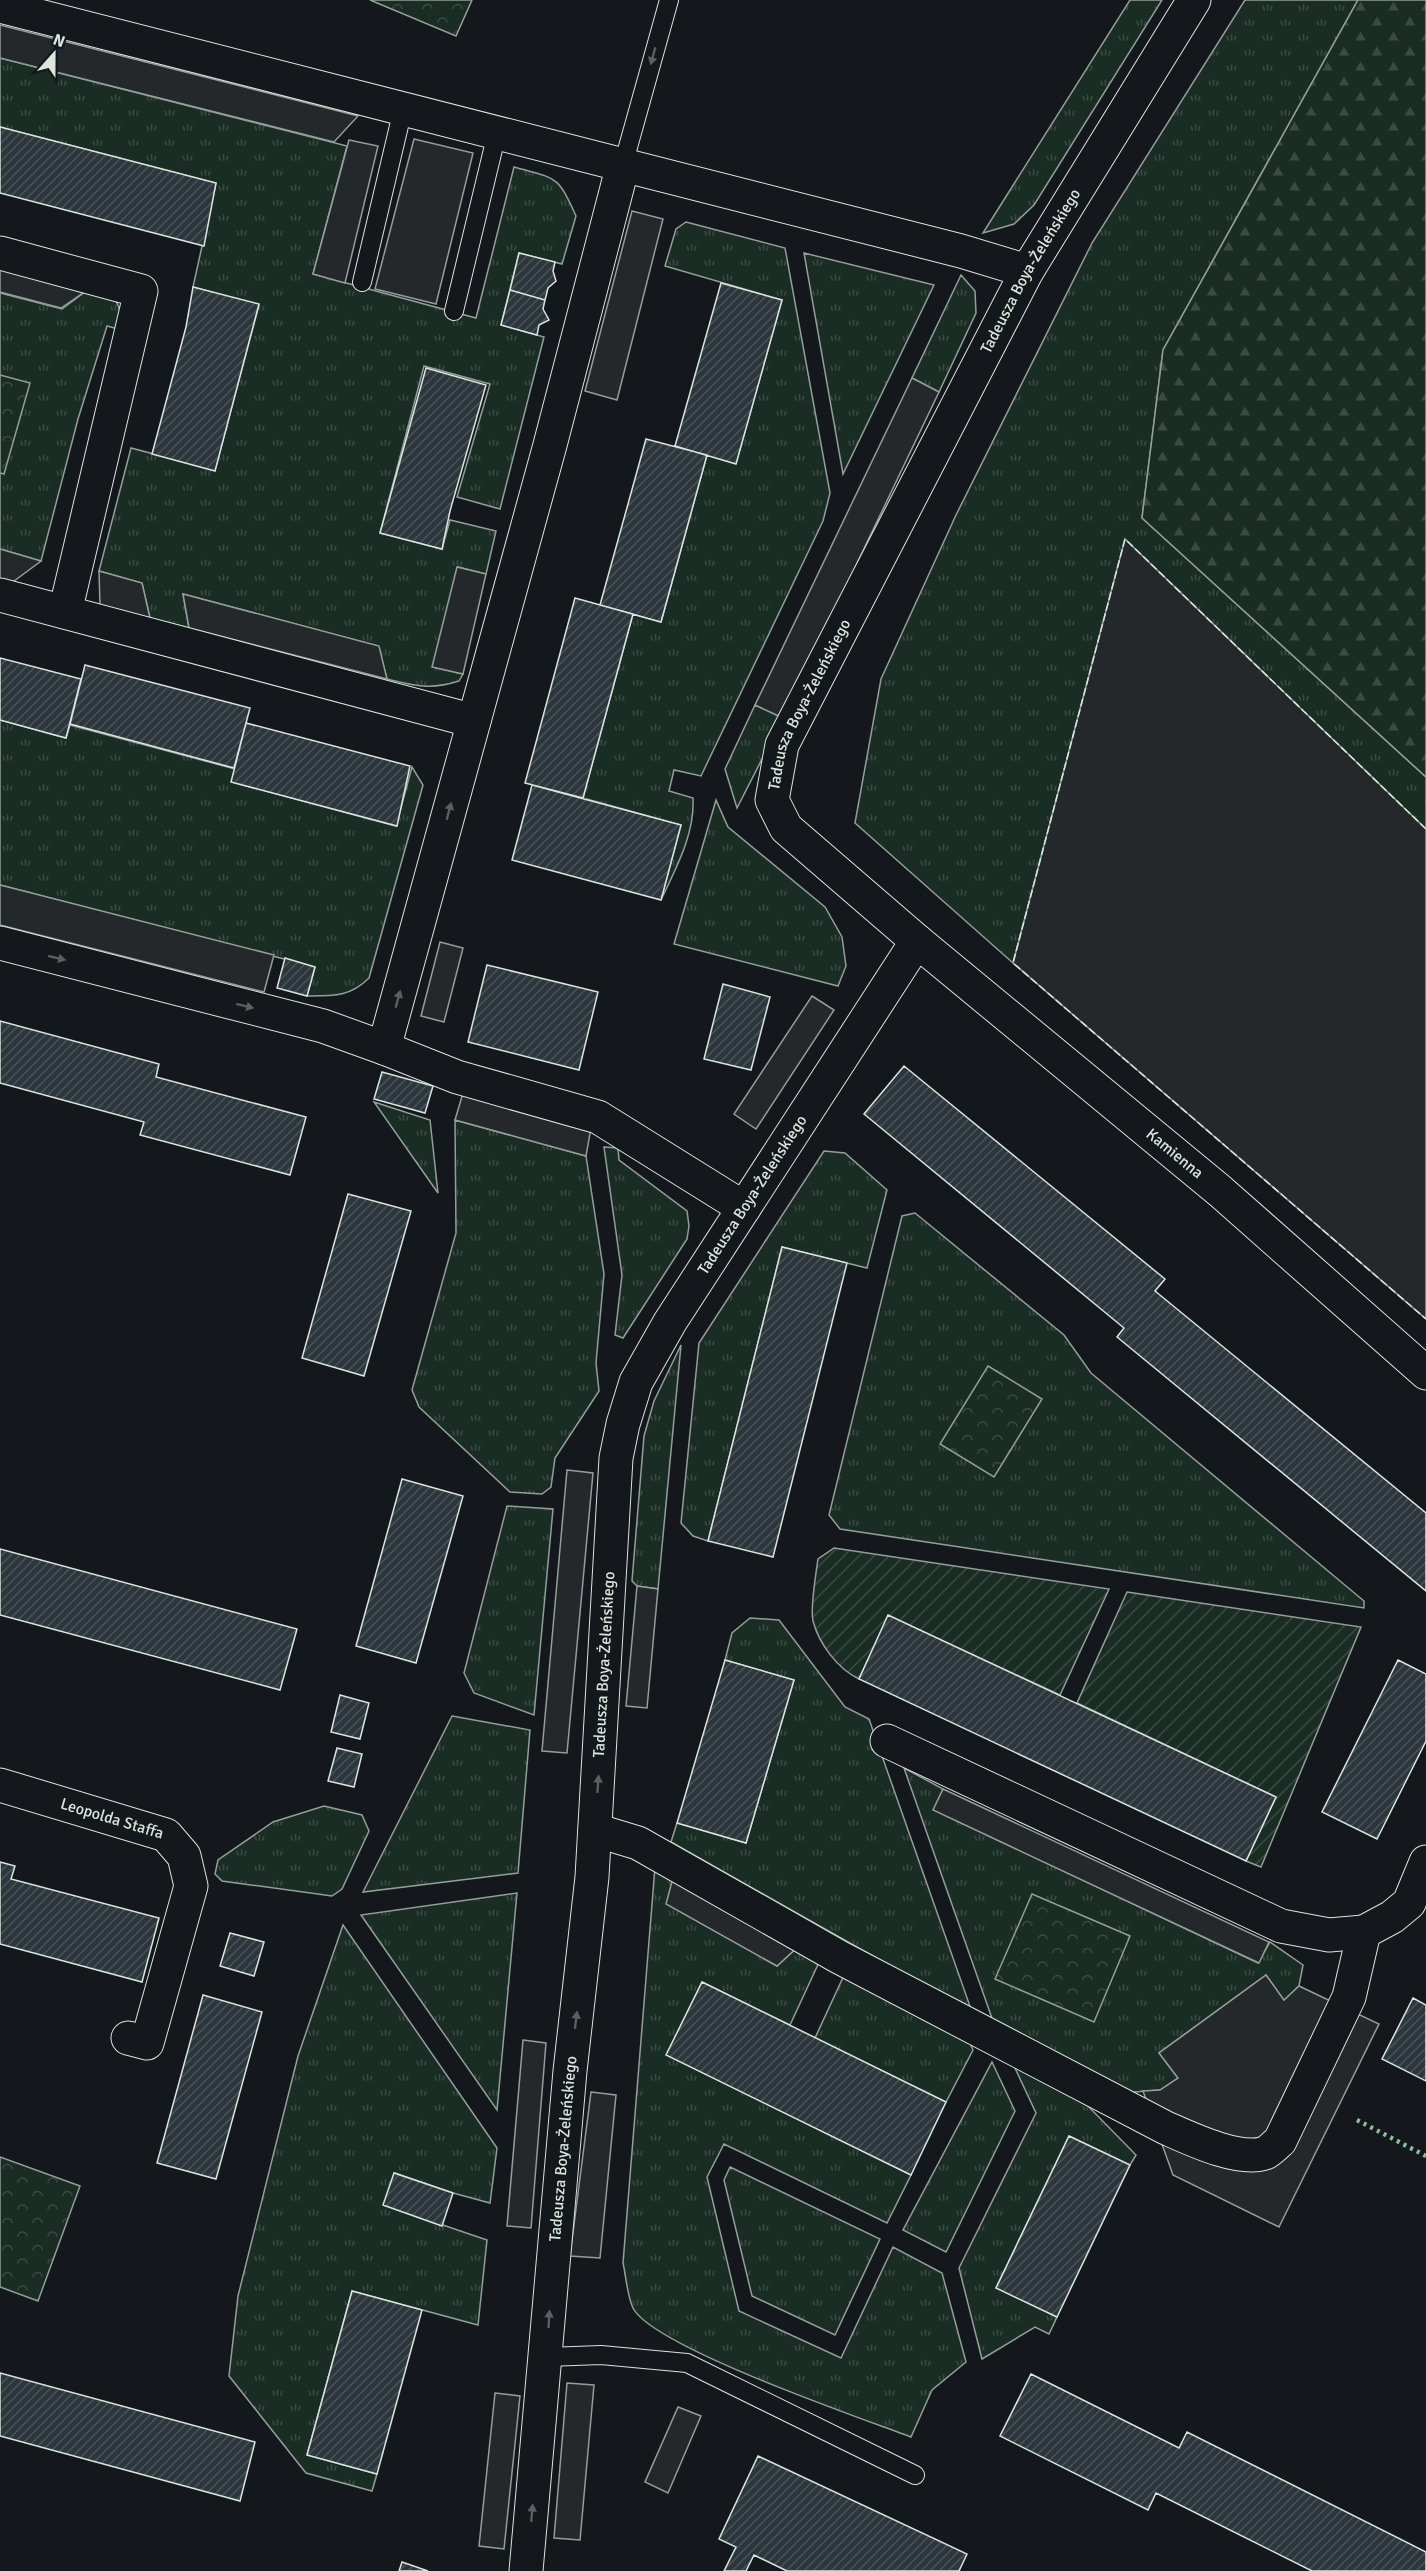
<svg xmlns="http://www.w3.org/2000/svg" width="1426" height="2571" font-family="Signika,sans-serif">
<defs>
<pattern id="grass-tufts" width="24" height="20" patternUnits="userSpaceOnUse" patternTransform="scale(1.5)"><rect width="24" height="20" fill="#1a2d24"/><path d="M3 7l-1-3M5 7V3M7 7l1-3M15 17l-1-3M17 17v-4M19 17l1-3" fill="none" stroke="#3b4b43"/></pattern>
<pattern id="forest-firs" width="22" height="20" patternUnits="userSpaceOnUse" patternTransform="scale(1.5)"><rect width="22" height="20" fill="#1a2d24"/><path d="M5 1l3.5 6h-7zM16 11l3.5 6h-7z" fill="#3b4b43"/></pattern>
<pattern id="park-crowns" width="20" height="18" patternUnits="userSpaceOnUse" patternTransform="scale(1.5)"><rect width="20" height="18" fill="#1a2d24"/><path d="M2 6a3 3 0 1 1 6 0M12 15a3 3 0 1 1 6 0" fill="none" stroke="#3b4b43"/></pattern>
<pattern id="garden-furrows" width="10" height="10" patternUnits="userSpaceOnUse" patternTransform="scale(1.5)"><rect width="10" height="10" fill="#1a2d24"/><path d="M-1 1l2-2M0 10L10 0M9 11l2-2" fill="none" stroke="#3b4b43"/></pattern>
<pattern id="building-hatch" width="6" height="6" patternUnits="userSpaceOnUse" patternTransform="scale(1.5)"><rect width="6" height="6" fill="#2c363c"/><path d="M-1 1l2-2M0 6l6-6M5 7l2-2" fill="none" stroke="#4a5358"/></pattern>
</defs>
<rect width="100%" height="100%" fill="#14181c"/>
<!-- grass -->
<path fill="url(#grass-tufts)" stroke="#939e99" stroke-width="1.5" d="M1130 0H1162L1034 205 1014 224 983 233Z
M1245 0H1358L1163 350 1142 518 1426 777V829L1125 540 1013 963 855 823 881 679 956 515 1092 243Z
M0 58 347 146 313 274 476 318 514 167C557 179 557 174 576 216L562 264 519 253 501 325 544 337 500 509 457 497 490 384 424 366 380 533 442 549 450 520 496 531 486 574 458 567 433 667 463 674 459 681C431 690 415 686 387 679L378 646 183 594 189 628 150 618 142 583 99 571 131 448 215 470 259 305 193 287 216 183 0 127Z
M686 222 785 248 830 493 823 521 701 776 674 770 669 791 693 798C695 834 676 868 661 900L681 825 583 798 633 614 661 622 707 455 736 463 782 300 665 266 676 229Z
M804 253 934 285 843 474Z
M961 275 975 291 976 313 939 392 912 378Z
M93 286 108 289C119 304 123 311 118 329L107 326 78 419 41 561 0 549V293L62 309Z
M755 705 783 718 737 808 725 769Z
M0 720 66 738 70 725 235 769 232 782 396 826 412 767 423 785 369 978C350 997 333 996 307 996L315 967 0 885Z
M716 800 728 827 825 907 842 937 846 966 838 986 674 944Z
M374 1102 430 1120 438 1193Z
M455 1120 586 1156 604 1274 596 1363 599 1391 555 1458 551 1487 542 1494 510 1492 419 1407 412 1390 456 1233Z
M604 1147 618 1148 619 1160 687 1211 689 1226 687 1239 623 1338 615 1335 622 1275Z
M824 1151 845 1153 887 1190 867 1268 782 1247 708 1541 693 1536 681 1523 699 1343Z
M915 1213 1064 1335 1091 1373 1364 1601V1608L840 1529 829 1515 902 1216Z
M681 1345 658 1589 637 1586 632 1581 644 1436 654 1401Z
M507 1506 553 1509 534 1715 474 1693 464 1673Z
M750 1618 779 1620 845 1707 869 1719 972 2012 671 1842 677 1823 746 1843 794 1680 725 1660 732 1633Z
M452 1716 530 1730 518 1873 363 1892Z
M904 1768 943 1789 934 1810 1258 1963 1270 1942 1303 1965 1299 1986 1284 2001 1266 1975 1159 2053 1178 2078 1160 2090 1122 2093 994 2024Z
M324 1806 362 1815 369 1831 342 1889 332 1896 222 1881 215 1874 218 1860 273 1822Z
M655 1867 674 1874 667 1904 777 1966 801 1944 821 1958 790 2025 702 1982 667 2055 911 2175 887 2223 724 2144 707 2177 739 2311 841 2358 893 2247 942 2273 966 2362 932 2390 911 2437C861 2418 653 2347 633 2308 627 2295 626 2276 623 2263Z
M517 1893 497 2110 361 1915Z
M343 1925 497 2148 490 2203 453 2193 395 2173 384 2205 487 2240 478 2325 352 2291 307 2455 377 2474 372 2491 306 2473 229 2376 238 2296 298 2056Z
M846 1971 967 2036 973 2050 946 2102 815 2038Z
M992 2062 1015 2111 946 2252 903 2230Z
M1014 2066 1087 2105 1136 2155 1130 2165 1069 2136 996 2288 1057 2317 1049 2334 1035 2327 982 2359 959 2268 1036 2113Z
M730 2167 880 2239 835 2335 752 2296 724 2180Z"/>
<!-- forest -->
<path fill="url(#forest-firs)" stroke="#939e99" stroke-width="1.5" d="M1358 0H1426V777L1142 518 1163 350Z"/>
<!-- park -->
<path fill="url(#park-crowns)" stroke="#939e99" stroke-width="1.5" d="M370 0H472L456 36Z
M0 375 30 383 4 474 0 473Z
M988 1366 1042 1399 994 1477 940 1444Z
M1032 1894 1130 1936 1094 2022 995 1979Z
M0 2157 80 2186 38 2301 0 2287Z"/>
<!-- garden -->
<path fill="url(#garden-furrows)" stroke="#939e99" stroke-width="1.5" d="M834 1548 1109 1589 1060 1695 889 1616 859 1679C838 1669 819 1644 813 1621 810 1609 816 1573 818 1559Z
M1127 1592 1361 1627 1261 1867 1246 1861 1276 1797 1077 1703Z"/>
<!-- parking -->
<path fill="#24282b" stroke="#939e99" stroke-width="1.5" d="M0 25 358 116 334 142 0 58Z
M414 139 473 153 436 304 375 289Z
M349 140 378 146 345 283 313 274Z
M632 211 663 219 617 400 585 391Z
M0 262 93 286 61 308 0 292Z
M912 378 939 392 783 718 755 705Z
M1125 539 1426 829V1319L1013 963Z
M0 549 41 561 6 587 0 585Z
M457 567 486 574 463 674 432 667Z
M99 571 142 583 150 618 100 607Z
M183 594 379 646 387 679 189 628Z
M0 885 274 955 264 992 0 925Z
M440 942 463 948 444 1022 421 1016Z
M812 996 834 1010 756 1129 734 1114Z
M463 1093 591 1128 586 1156 455 1120Z
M567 1470 593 1473 567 1753 542 1751Z
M637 1586 658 1589 647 1708 626 1706Z
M943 1789 1269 1942 1259 1963 933 1810Z
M674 1874 801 1944 777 1966 666 1904Z
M1266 1975 1284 2000 1299 1986 1379 2024 1279 2227 1173 2175 1143 2091 1160 2090 1178 2078 1159 2053Z
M523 2040 546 2043 531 2228 507 2226Z
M591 2092 616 2095 600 2258 570 2256Z
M567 2383 594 2385 580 2540 554 2538Z
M495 2393 520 2396 504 2549 479 2546Z
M678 2407 701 2416 668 2493 645 2482Z"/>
<!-- building -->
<path fill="url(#building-hatch)" stroke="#d8e6dc" stroke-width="1.5" d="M0 127 216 183 204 246 0 193Z
M519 253 555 262 553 271 556 281 548 288 545 300 510 290Z
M721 283 782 300 736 464 675 446Z
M193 287 259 304 215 471 152 454 186 327Z
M510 290 545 300 543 309 549 320 539 325 537 335 501 325Z
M426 368 486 385 450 511 442 549 380 533Z
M646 439 707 455 661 622 600 605Z
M575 598 633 614 583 798 525 783Z
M0 658 81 679 66 738 0 720Z
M85 665 250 708 234 768 70 724Z
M246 723 410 766 397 826 231 782Z
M532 785 681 825 661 900 512 860Z
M285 958 315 967 307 996 277 988Z
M487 965 598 992 579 1070 468 1042Z
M723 984 770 997 751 1070 704 1059Z
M0 1021 159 1064 156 1077 306 1117 290 1175 140 1135 144 1122 0 1083Z
M904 1066 1165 1279 1155 1291 1426 1513V1591L1117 1337 1124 1328 864 1114Z
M382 1072 433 1086 425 1113 374 1099Z
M348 1194 411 1211 364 1376 302 1358Z
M782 1247 847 1263 773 1557 708 1541Z
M402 1479 463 1496 416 1663 356 1646Z
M0 1549 297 1629 280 1690 0 1615Z
M888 1615 1276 1797 1246 1861 859 1679Z
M725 1660 794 1680 746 1843 677 1823Z
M1398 1660 1426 1674V1741L1377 1839 1322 1812Z
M340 1695 369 1703 360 1739 331 1732Z
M337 1748 362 1754 354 1787 328 1781Z
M0 1862 15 1866 11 1879 159 1918 142 1982 0 1944Z
M230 1933 264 1942 254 1976 220 1966Z
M702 1982 946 2102 911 2175 666 2055Z
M203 1995 262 2012 216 2179 157 2163Z
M1413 1998 1426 2005V2081L1382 2059Z
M1069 2136 1130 2165 1057 2317 996 2288Z
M394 2173 453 2193 442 2226 383 2205Z
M352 2291 422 2310 377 2474 307 2455Z
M0 2373 255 2442 240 2501 0 2436Z
M1031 2374 1179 2448 1187 2432 1426 2552V2571H1312L1156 2493 1148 2510 1000 2436Z
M758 2456 967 2554 959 2571H787L754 2555 746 2571H724L736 2547 719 2539Z
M402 2562 428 2571H399Z"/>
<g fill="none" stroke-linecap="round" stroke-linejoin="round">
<!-- lane casing -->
<g stroke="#d8e6dc" stroke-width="20">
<path id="lane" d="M623 165 669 0
M362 282 403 109
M454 311 497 133
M547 2357 601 2355 687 2363 915 2475"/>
</g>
<!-- street casing -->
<g stroke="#d8e6dc" stroke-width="35">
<g id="street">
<path d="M0 6 623 165 550 445 384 1048 323 1026 0 943"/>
<path d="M623 165 961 251 1027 271"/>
<path d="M0 253 141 291 65 612"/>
<path d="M0 595 474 721"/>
<path id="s1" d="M917 941 1220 1191 1426 1373"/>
<path d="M384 1048 457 1077 598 1117 744 1208"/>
<path d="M887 1741 1281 1926 1329 1935 1364 1932"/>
<path id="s2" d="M0 1785 166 1835 184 1856 191 1886 147 2043 128 2038"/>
<path d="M595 1830 638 1843 839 1957 1166 2128C1191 2139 1239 2162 1265 2153 1270 2151 1276 2144 1280 2141L1349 1997 1364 1932 1392 1917 1409 1903 1426 1862"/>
<path id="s3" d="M526 2571 570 2071 592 1877 616 1458 623 1424 636 1382 670 1322 917 941 786 828 772 800 782 745 1027 271 1194 0"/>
</g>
</g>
<!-- lane -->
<use href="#lane" stroke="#14181c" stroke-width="18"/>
<!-- street -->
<use href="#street" stroke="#14181c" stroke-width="33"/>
<!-- hedge -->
<path stroke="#8ac095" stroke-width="4.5" stroke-dasharray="3 4.5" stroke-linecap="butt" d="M1357 2120 1426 2156"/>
<!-- fence -->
<path stroke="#d8e6dc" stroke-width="1.5" stroke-dasharray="8 3" stroke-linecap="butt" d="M1426 829 1125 539 1013 963 1426 1319"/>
</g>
<!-- one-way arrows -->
<defs><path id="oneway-solid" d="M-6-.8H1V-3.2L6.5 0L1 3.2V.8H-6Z" transform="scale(1.5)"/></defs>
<g fill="#59605f">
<use href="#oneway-solid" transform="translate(653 56) rotate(105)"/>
<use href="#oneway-solid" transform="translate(449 811) rotate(-75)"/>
<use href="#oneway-solid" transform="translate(57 958) rotate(14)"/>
<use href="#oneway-solid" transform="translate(398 999) rotate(-75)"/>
<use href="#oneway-solid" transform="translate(245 1006) rotate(14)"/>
<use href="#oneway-solid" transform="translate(598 1784) rotate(-86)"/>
<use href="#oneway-solid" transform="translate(576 2020) rotate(-83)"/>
<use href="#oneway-solid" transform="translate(549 2319) rotate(-87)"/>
<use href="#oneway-solid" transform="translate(532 2513) rotate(-85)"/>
</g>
<g text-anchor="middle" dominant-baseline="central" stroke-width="4.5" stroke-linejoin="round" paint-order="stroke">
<!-- street labels -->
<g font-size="16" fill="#d8e6dc" stroke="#14181c">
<text stroke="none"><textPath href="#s3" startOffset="2514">Tadeusza Boya-Żeleńskiego</textPath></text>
<text stroke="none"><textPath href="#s3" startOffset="2026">Tadeusza Boya-Żeleńskiego</textPath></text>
<text stroke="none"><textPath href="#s1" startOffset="334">Kamienna</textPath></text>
<text stroke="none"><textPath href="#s3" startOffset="1416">Tadeusza Boya-Żeleńskiego</textPath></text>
<text stroke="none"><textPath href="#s3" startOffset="910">Tadeusza Boya-Żeleńskiego</textPath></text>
<text stroke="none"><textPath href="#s2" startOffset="117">Leopolda Staffa</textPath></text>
<text stroke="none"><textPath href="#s3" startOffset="424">Tadeusza Boya-Żeleńskiego</textPath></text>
</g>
</g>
<!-- north arrow -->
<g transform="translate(54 54) rotate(21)" stroke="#14181c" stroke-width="4.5" paint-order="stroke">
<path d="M0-4.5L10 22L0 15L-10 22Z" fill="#d8e6dc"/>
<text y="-9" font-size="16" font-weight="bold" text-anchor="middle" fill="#d8e6dc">N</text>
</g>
</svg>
